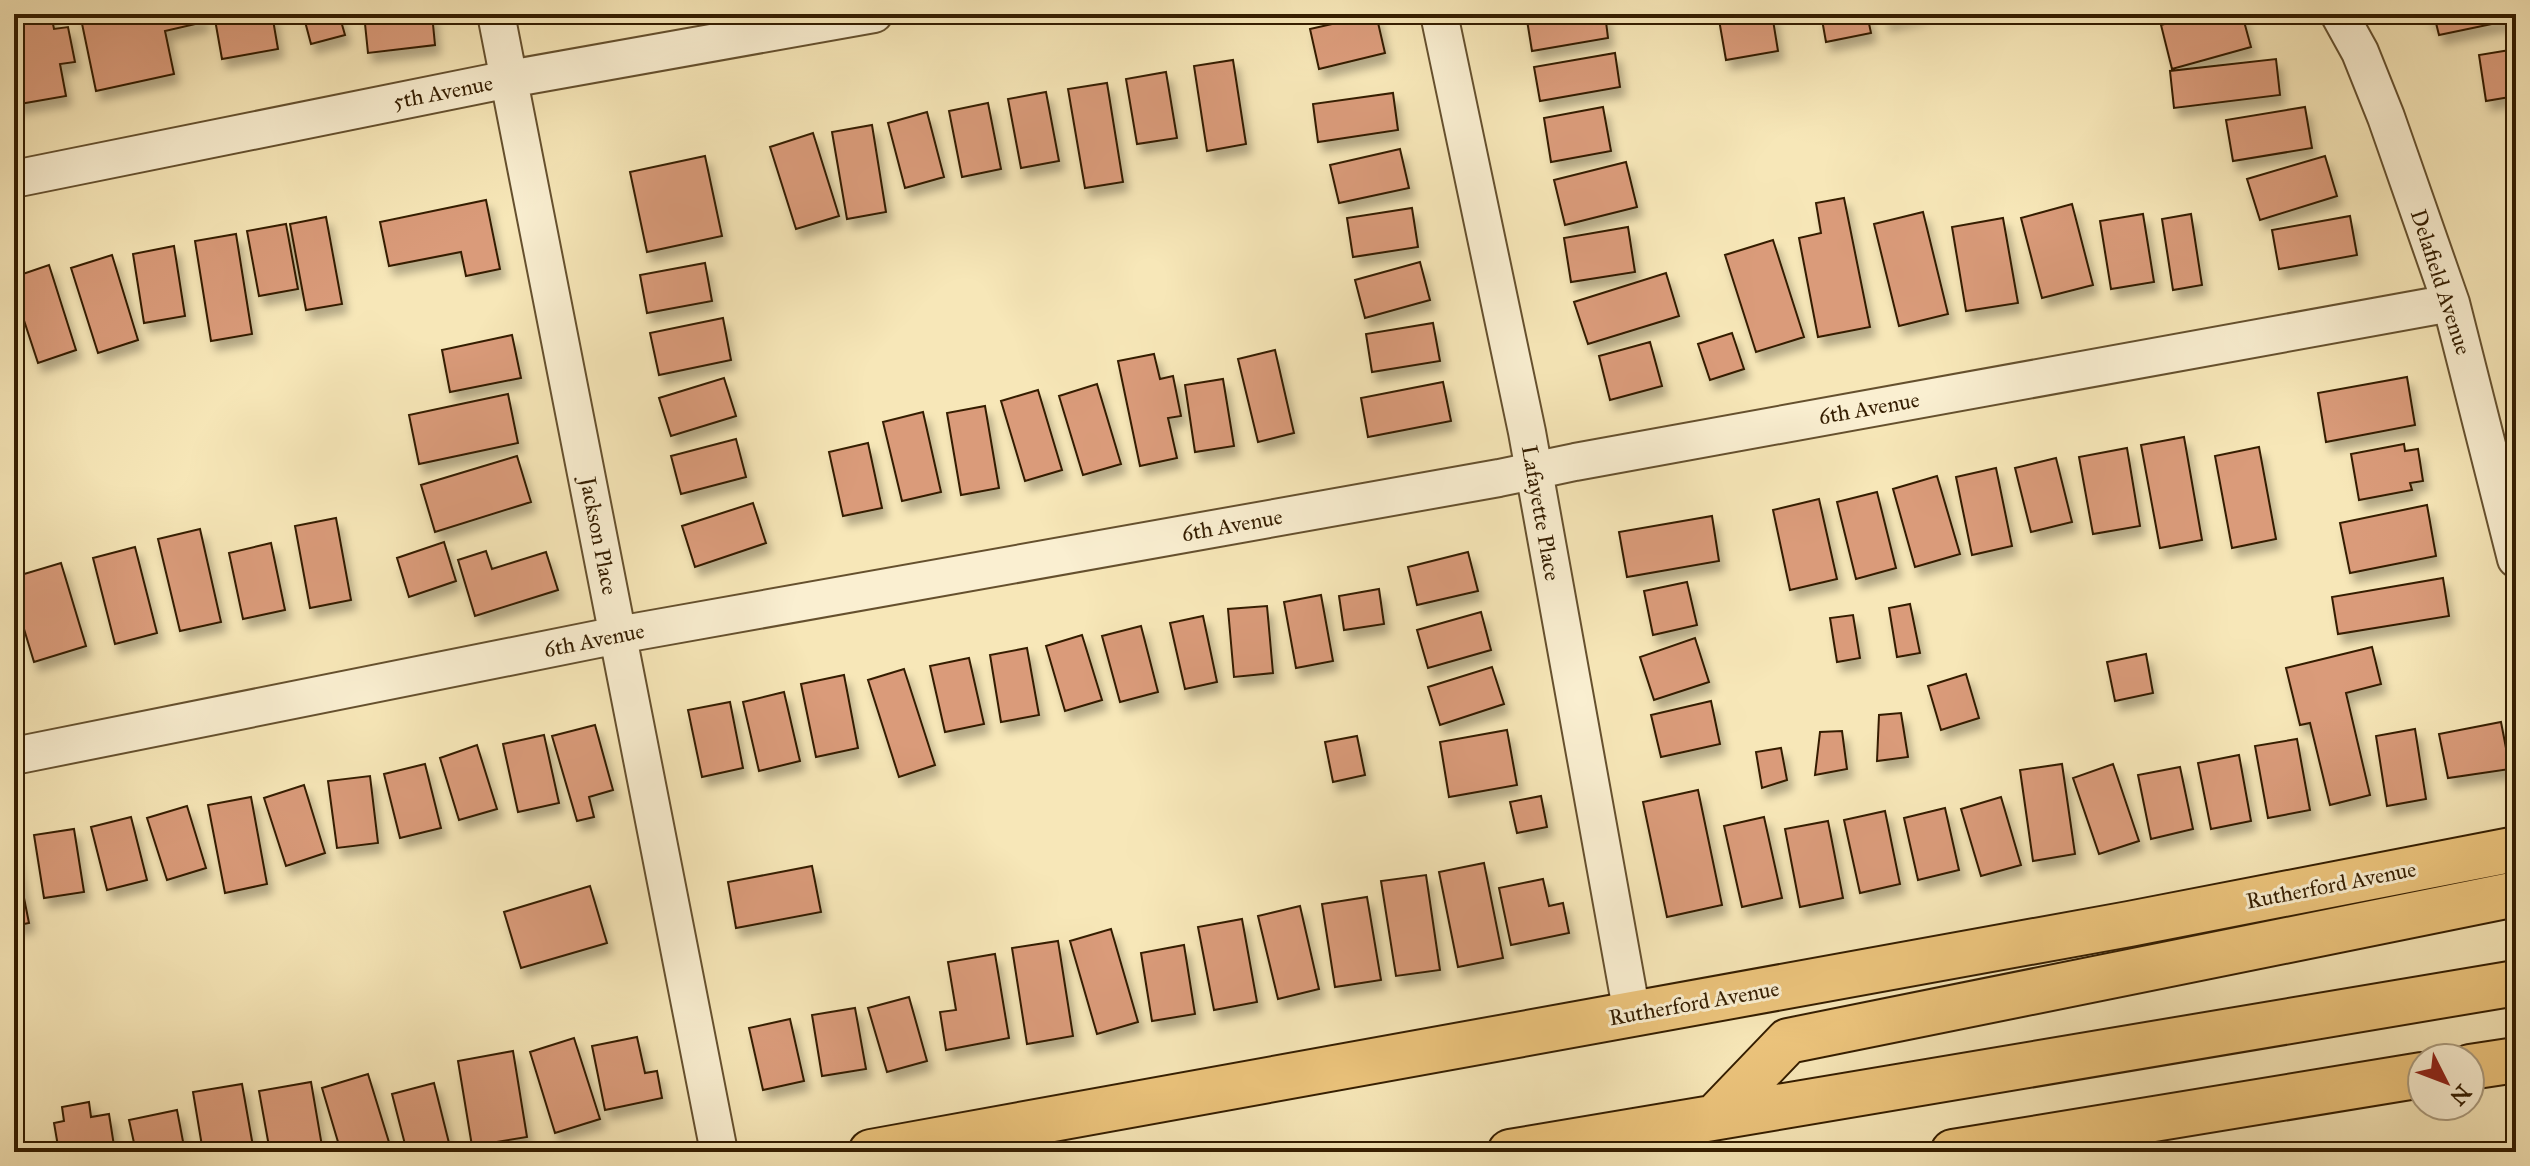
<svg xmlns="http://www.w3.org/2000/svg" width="2530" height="1166" font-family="'IM FELL Great Primer',serif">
<defs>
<filter id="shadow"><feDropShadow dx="5" dy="9" stdDeviation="4" flood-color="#0004"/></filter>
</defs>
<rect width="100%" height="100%" fill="#f7e7b8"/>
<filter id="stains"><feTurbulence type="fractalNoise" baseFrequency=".0025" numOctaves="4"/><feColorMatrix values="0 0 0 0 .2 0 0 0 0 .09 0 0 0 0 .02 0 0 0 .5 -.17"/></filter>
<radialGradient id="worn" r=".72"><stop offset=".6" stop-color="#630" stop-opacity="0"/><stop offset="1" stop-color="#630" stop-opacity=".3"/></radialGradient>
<!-- building -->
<path fill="#da9b7a" stroke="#341d00" stroke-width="2" filter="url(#shadow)" d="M14 14H51L54 29 68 27 75 62 60 64 66 96 14 105Z
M80 14H202L204 22 165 31 174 74 96 91Z
M214 14H272L278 49 222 59Z
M303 14H339L345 35 311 44Z
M364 14H432L435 45 368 53Z
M1376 14 1385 53 1319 69 1310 29Z
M1526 14H1605L1608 38 1532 51Z
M1718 14H1772L1778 51 1726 60Z
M1821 14H1867L1871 33 1826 42Z
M1884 14H1922L1885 22Z
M2199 14H2242L2251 47 2172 69 2161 25Z
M2427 14H2516V19L2439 35 2435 19 2428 18Z
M2516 49V96L2486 101 2479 55Z
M1615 53 1620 87 1540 101 1534 67Z
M2276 59 2280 95 2174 108 2170 71Z
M1233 60 1246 144 1207 151 1194 66Z
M1166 72 1177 138 1137 144 1126 79Z
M1107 83 1123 182 1085 188 1068 89Z
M1046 92 1059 161 1021 168 1008 99Z
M1393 93 1398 130 1318 142 1313 104Z
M988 103 1001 169 962 177 949 111Z
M1603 107 1611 151 1551 162 1544 118Z
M2305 107 2312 148 2233 161 2226 120Z
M927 112 944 177 905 188 888 123Z
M872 125 886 212 847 219 832 132Z
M2516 128V169L2507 131Z
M813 133 839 216 796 229 770 147Z
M1400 149 1409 188 1339 203 1330 165Z
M705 156 722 236 647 252 630 172Z
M2325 156 2337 196 2260 220 2247 179Z
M1626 162 1637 207 1565 225 1554 180Z
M1844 198 1870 327 1818 337 1799 238 1821 233 1816 203Z
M486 200 500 269 466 276 461 252 389 266 380 222Z
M2072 204 2093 285 2042 298 2021 218Z
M1412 208 1418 247 1353 257 1347 218Z
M1923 212 1948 314 1899 326 1874 224Z
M2143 214 2154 282 2111 289 2100 221Z
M2191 214 2202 285 2173 290 2162 219Z
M2350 216 2357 255 2279 269 2272 230Z
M326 217 342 304 306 310 290 224Z
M2003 218 2018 303 1966 311 1952 227Z
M286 224 298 289 259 296 247 231Z
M1628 227 1635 272 1571 282 1564 238Z
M236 234 252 334 211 341 195 241Z
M1773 240 1804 337 1756 352 1725 255Z
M174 246 185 316 144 323 133 254Z
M112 255 138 340 98 353 71 268Z
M1420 262 1430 300 1365 318 1355 280Z
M705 263 712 301 647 313 640 275Z
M49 265 76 350 38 363 14 290V277Z
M1666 273 1679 316 1588 344 1574 302Z
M723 318 731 360 659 375 650 333Z
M1433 323 1440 361 1372 372 1366 334Z
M1732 333 1744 369 1710 380 1698 344Z
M512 335 521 378 450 392 442 350Z
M1650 342 1662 386 1610 400 1599 356Z
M1275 350 1294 433 1258 442 1238 359Z
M1154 354 1160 379 1173 376 1181 416 1168 418 1177 458 1140 466 1118 361Z
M2407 377 2415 425 2326 442 2318 393Z
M724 378 736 416 671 436 659 398Z
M1223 379 1234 446 1195 452 1185 385Z
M1443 382 1451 421 1368 437 1361 398Z
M1097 384 1121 464 1083 475 1059 396Z
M1038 390 1062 470 1025 481 1001 401Z
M508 394 518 443 419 464 409 415Z
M985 406 999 488 961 495 947 413Z
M923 412 941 492 902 501 883 422Z
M2184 437 2202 540 2160 548 2141 445Z
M736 439 746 477 681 494 671 456Z
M868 443 882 508 843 516 829 452Z
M2404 444 2405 451 2418 449 2423 481 2410 483 2412 490 2359 500 2351 454Z
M2259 447 2276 539 2232 548 2215 456Z
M2127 448 2140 526 2093 534 2079 457Z
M517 456 531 502 435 532 421 485Z
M2056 458 2072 522 2031 532 2015 468Z
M1996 468 2012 546 1972 555 1956 477Z
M1937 476 1960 554 1915 567 1893 489Z
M1877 492 1896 568 1856 579 1837 502Z
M1819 499 1837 579 1790 590 1773 510Z
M753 503 766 543 695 567 682 526Z
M2427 505 2436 556 2350 573 2340 523Z
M1712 516 1719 561 1627 577 1619 532Z
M336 518 351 600 310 608 295 526Z
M200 529 221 622 180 631 158 539Z
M444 542 456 581 409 597 397 558Z
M271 543 285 610 243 619 229 553Z
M135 547 157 633 115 644 93 558Z
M486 551 492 569 546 552 558 590 475 616 458 560Z
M1468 552 1478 591 1417 605 1408 567Z
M61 563 86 646 34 662 14 596V577Z
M2443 578 2449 616 2338 634 2332 597Z
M1687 582 1697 625 1653 635 1644 591Z
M1379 589 1384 624 1344 630 1339 596Z
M1321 595 1333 661 1296 668 1284 602Z
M1910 604 1920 653 1897 657 1889 608Z
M1267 606 1273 673 1234 677 1228 609Z
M1481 612 1491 650 1428 668 1417 630Z
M1853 615 1860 658 1837 662 1830 618Z
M1203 616 1217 682 1185 689 1170 623Z
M1141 626 1158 692 1120 702 1102 636Z
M1082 635 1102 700 1065 711 1046 646Z
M1695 638 1709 682 1654 700 1640 657Z
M2372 647 2381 684 2346 693 2370 795 2330 805 2310 723 2300 725 2286 668Z
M1027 648 1039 715 1001 722 990 655Z
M2146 654 2153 693 2115 701 2107 662Z
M969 658 984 724 945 732 930 666Z
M1492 667 1504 704 1440 725 1428 687Z
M904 669 935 765 899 777 868 680Z
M1966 674 1979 718 1941 730 1928 686Z
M844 675 858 748 816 757 801 684Z
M784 692 800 761 759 771 743 702Z
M1711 701 1720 744 1661 757 1651 715Z
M730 702 743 768 702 777 688 710Z
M1901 713 1908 757 1877 761 1879 715Z
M2501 722 2510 769 2448 778 2439 734Z
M595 725 613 790 589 797 594 817 577 821 552 736Z
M2415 729 2426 799 2387 806 2376 736Z
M1507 730 1517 785 1449 797 1440 742Z
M1842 731 1847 769 1815 775 1820 732Z
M544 735 559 803 518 812 503 744Z
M1357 736 1365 775 1333 782 1325 742Z
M2297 739 2310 810 2268 818 2255 746Z
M477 745 497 809 459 820 440 758Z
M1781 748 1787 780 1762 788 1756 752Z
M2239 755 2251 821 2211 829 2198 763Z
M425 764 441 828 400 838 384 774Z
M2062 764 2075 854 2033 861 2020 770Z
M2113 764 2139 841 2099 854 2073 778Z
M2180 767 2193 829 2151 839 2138 775Z
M370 776 378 843 337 848 328 781Z
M304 785 325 853 286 866 264 798Z
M1698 790 1722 905 1667 917 1643 802Z
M1541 796 1547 827 1517 833 1510 802Z
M251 797 267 884 225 893 208 805Z
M2001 797 2021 865 1981 876 1961 809Z
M187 806 206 868 167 880 147 818Z
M1945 808 1959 870 1918 880 1904 818Z
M1885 811 1900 884 1860 893 1844 820Z
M131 817 147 880 107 890 91 827Z
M1764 817 1782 898 1742 907 1724 826Z
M1828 821 1843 898 1800 907 1785 829Z
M74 829 84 892 44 898 34 835Z
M14 848 29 923 14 926Z
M1484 863 1503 958 1458 967 1439 872Z
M812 866 821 912 736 928 728 882Z
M1426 875 1440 970 1396 976 1381 881Z
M1543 879 1549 906 1563 903 1569 933 1511 945 1499 888Z
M590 886 607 943 521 968 504 912Z
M1367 897 1381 980 1335 987 1322 904Z
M1300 906 1319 989 1278 999 1258 916Z
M1242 919 1257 1002 1214 1010 1198 927Z
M1111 929 1138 1022 1097 1034 1070 941Z
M1058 941 1073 1036 1027 1044 1012 948Z
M1184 945 1195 1014 1152 1021 1141 953Z
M995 954 1009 1038 946 1050 940 1012 956 1010 948 962Z
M909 997 927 1061 887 1072 868 1008Z
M855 1008 866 1069 822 1076 812 1015Z
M790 1019 804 1081 763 1090 749 1028Z
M637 1037 645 1073 657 1071 662 1098 605 1110 592 1046Z
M574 1038 600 1119 555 1133 530 1052Z
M513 1051 527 1137 472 1146 458 1061Z
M368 1074 392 1152H341L322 1088Z
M311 1082 323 1152H270L259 1091Z
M434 1083 450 1147 431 1152H407L392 1094Z
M242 1084 254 1152H203L193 1092Z
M89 1102 91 1117 109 1114 115 1152H59L54 1123 64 1121 62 1107Z
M177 1110 185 1152H136L129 1120Z"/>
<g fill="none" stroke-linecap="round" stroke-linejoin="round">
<!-- minor casing -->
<g stroke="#65502e" stroke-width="40">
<path id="minor" d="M496 14 719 1152
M1439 14 1527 432 1632 1014
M2339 14 2360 52 2386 117 2451 303 2516 559
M14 179 509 79 874 14
M14 756 618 635 1499 478 1575 462 2451 303"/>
</g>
<!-- major casing -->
<g stroke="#341d00" stroke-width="48">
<path id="major" d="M871 1152 2129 924 2516 849"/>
</g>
<!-- highway casing -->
<g stroke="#341d00" stroke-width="48">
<path id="highway" d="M2470 1067 2516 1060
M1716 1116 1788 1041 2516 894
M1510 1152 2516 983
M1953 1152 2422 1075"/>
</g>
<!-- minor -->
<use href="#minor" stroke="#faefd1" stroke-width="36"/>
<!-- major -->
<use href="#major" stroke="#ecc47c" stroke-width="44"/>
<!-- highway -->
<use href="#highway" stroke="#ecc47c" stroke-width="44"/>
</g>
<g text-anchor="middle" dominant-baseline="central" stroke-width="6" stroke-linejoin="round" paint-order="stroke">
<!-- street labels -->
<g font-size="22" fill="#341d00" stroke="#faefd1">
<text transform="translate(443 92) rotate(-11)">5th Avenue</text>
<text transform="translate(2441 282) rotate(72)">Delafield Avenue</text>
<text transform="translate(1869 408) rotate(-10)">6th Avenue</text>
<text transform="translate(1541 513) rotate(80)">Lafayette Place</text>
<text transform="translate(1232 525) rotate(-10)">6th Avenue</text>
<text transform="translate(599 536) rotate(79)">Jackson Place</text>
<text transform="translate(594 640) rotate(-11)">6th Avenue</text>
<text transform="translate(2331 885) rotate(-11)">Rutherford Avenue</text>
<text transform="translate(1694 1003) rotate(-10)">Rutherford Avenue</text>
</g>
</g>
<!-- margin -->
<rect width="2530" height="1166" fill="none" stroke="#f7e7b8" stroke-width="48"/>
<rect x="16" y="16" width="2498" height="1134" fill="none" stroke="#341d00" stroke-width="4"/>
<rect x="24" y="24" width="2482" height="1118" fill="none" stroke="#341d00" stroke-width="2"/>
<!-- north arrow -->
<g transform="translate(2446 1082) rotate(132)"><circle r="38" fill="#faefd1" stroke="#ab9b7d" stroke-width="2"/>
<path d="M0-6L14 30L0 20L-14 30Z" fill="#8f2418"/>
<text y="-12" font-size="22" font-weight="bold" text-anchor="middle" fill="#341d00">N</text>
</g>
<rect width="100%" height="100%" filter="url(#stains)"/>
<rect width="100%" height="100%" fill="url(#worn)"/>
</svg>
